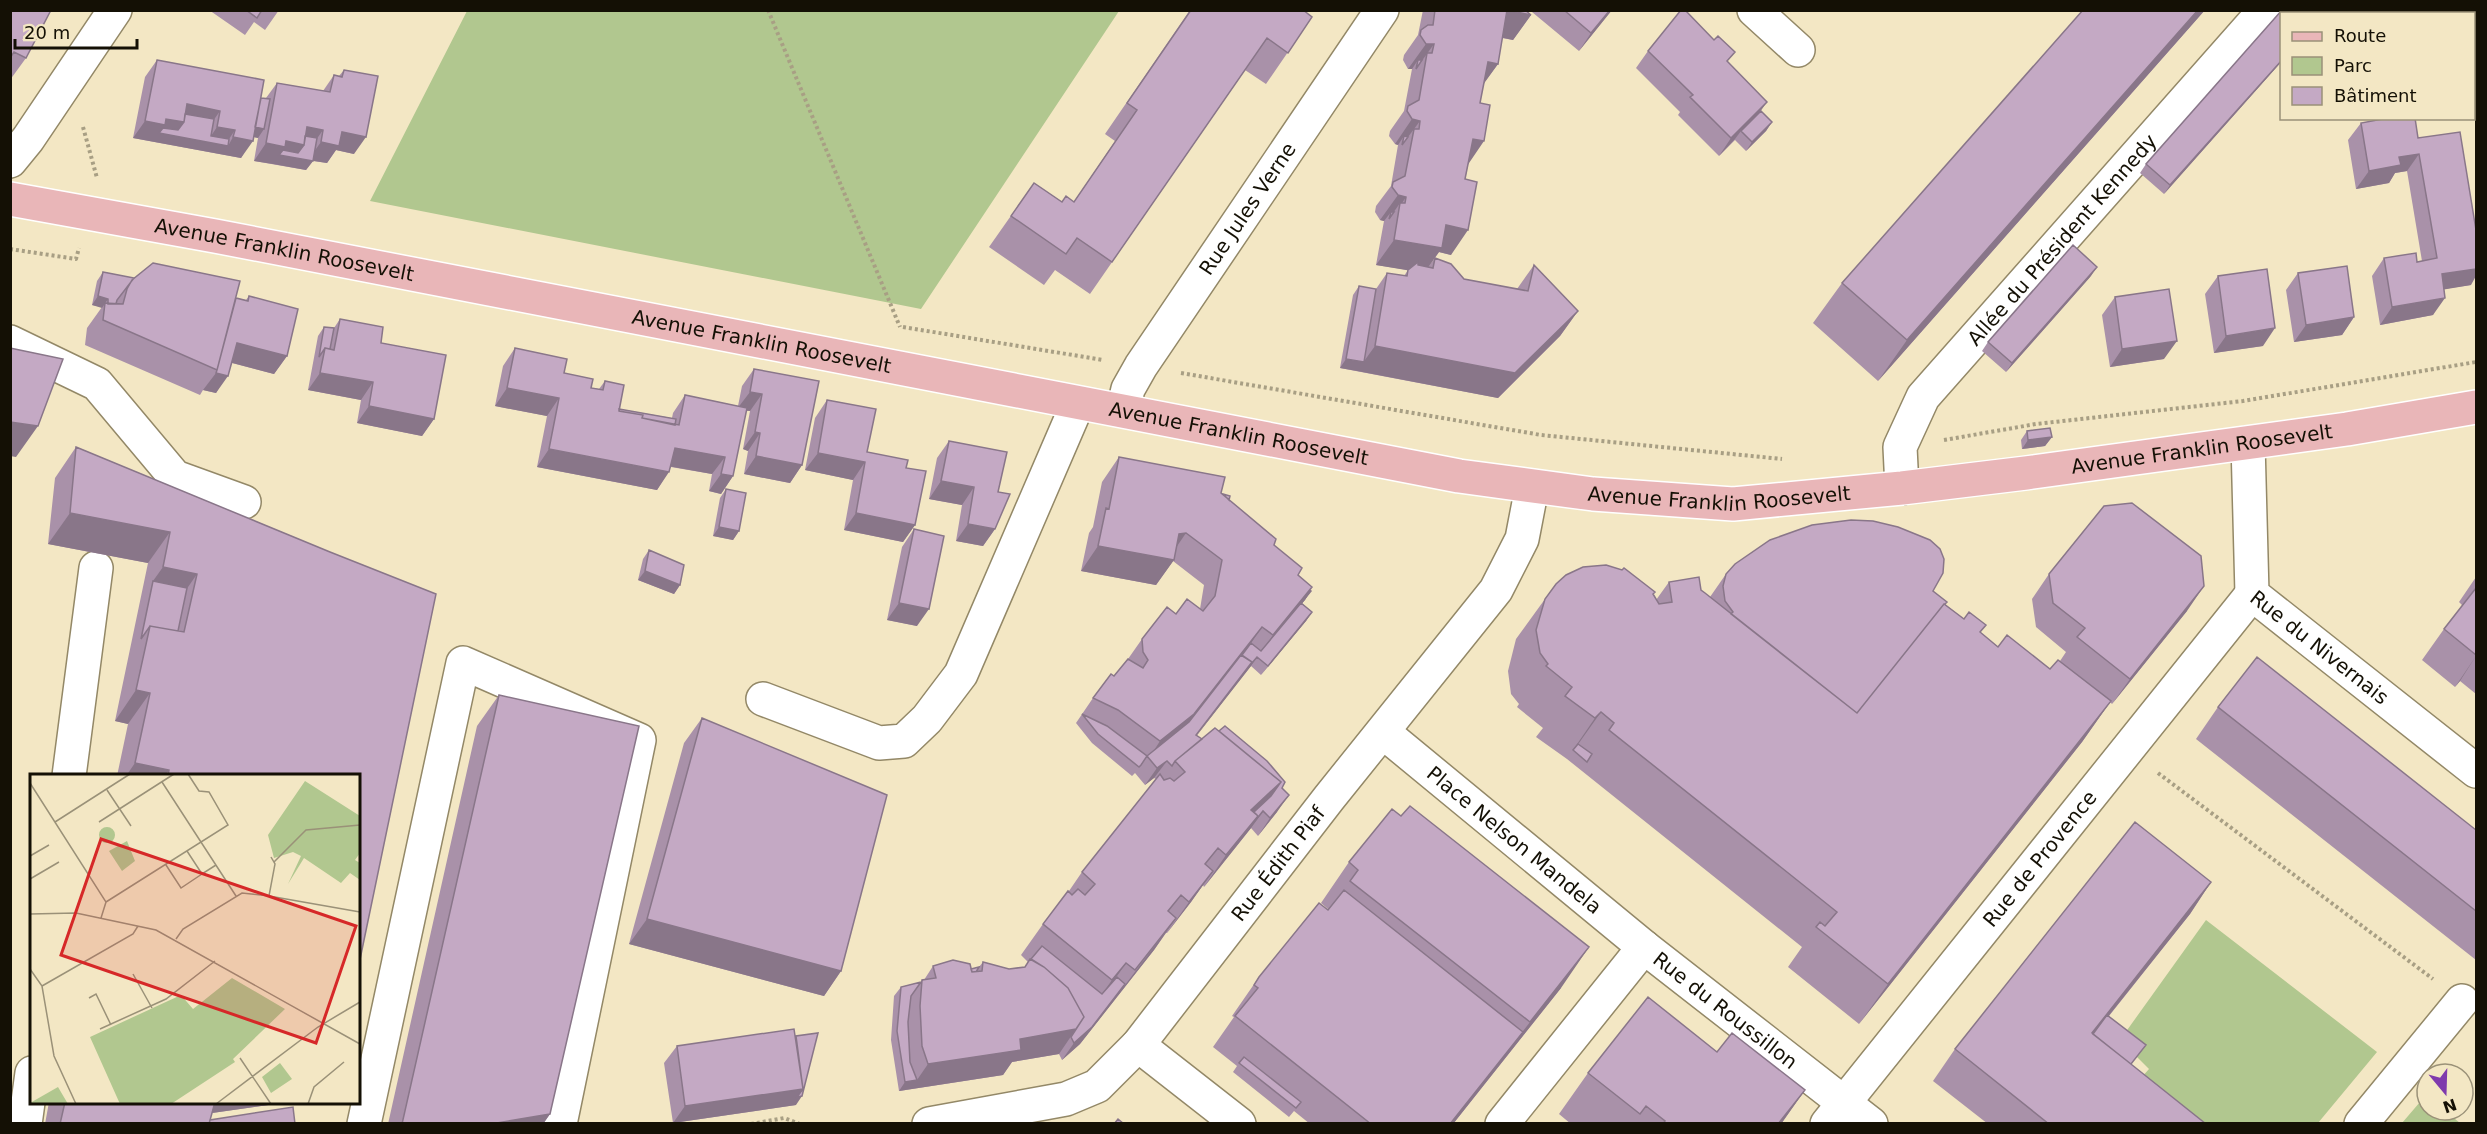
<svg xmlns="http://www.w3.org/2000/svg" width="2487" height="1134" font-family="'DejaVu Sans',sans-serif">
<rect width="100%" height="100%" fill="#f3e7c4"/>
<!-- green -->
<path fill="#b1c78f" d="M467 11V10L1119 11 921 309 370 201Z
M2206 920 2377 1052 2318 1123 2174 1124 2132 1088 2149 1069 2120 1040Z
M2426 1095 2427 1110H2444L2460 1123H2402Z"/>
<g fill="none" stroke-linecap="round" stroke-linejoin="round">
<!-- minor casing -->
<g stroke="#938867" stroke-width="36">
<g id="minor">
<path d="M1754 10 1798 50"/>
<path d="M10 161 28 139 115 10"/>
<path d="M10 342 97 384 175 477 244 502"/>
<path id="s1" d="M1123 410 1128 389 1141 366 1382 10"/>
<path id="s2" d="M2248 443 2252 594 2476 771"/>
<path id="s3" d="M1902 488 1900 447 1923 397 2265 10"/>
<path d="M763 699 879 743 904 741 927 719 961 674 1078 403"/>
<path id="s4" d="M1383 732 1644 947"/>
<path d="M69 776 96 568"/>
<path d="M1138 1045 1239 1124"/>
<path d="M25 1124 32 1073"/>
<path d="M364 1124 463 663 639 740 560 1124"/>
<path id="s5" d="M929 1124 1066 1099 1097 1086 1138 1045 1329 798 1496 590 1522 539 1532 487"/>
<path id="s6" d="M1502 1124 1644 947 1871 1124"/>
<path id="s7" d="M1827 1124 2252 594"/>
<path d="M2361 1124 2462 1001"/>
</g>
</g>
<!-- major casing -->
<g stroke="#fff" stroke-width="36">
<g id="major">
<path id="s8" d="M10 199 215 236 1459 476 1593 494 1733 504 1902 488 2026 473 2347 429 2476 407"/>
</g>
</g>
<!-- path -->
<path stroke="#a89f84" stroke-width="4" stroke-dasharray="3 3" stroke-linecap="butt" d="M768 10 900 327
M83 127 97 178
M10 249 76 259 79 248
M903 327 1103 360
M1181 373 1541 435 1782 459
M1944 440 2036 424 2243 401 2476 362
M2158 773 2433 979
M751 1124 784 1118 800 1124"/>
<!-- minor -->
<use href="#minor" stroke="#fff" stroke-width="33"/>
<!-- major -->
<use href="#major" stroke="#e9b6b8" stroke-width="33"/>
</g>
<!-- wall -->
<path fill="#a991a9" d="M10 10 26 58 10 80Z
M209 10H279L265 30 254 22 245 35Z
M1190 10 1312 17 1266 84 1245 70 1090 294 1055 270 1044 285 989 247 1034 183 1062 202H1074L1115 141 1105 134Z
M1423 10H1525L1531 15 1513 40 1502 38 1498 64 1483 84 1451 255 1439 252 1428 267 1435 258 1464 279 1517 289 1534 265 1578 311 1560 336 1498 398 1340 368 1353 295 1359 286 1376 289 1387 273 1404 276 1408 270 1376 265 1384 221 1380 220 1375 212 1376 206 1391 186 1398 145 1395 144 1389 136 1390 131 1404 111 1412 69H1408L1403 60 1404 55 1418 35Z
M1533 10H1612L1579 51 1532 12Z
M2205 10 1878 381 1813 323 1842 283Z
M2282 10H2347L2344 14H2282V61L2164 194 2140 173 2146 164Z
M1648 51 1728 62 1760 112 1772 122 1766 131 1746 151 1735 140 1719 156 1678 115 1680 112 1636 68Z
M157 60 261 98H266L277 83 323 91 334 75 339 76 344 70 354 154 336 150 327 163 313 161 306 170 254 161 258 138 253 137 241 158 133 138 145 77Z
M2361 123 2418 138 2471 285 2444 289 2433 315 2380 325 2372 276 2384 258 2417 262 2422 261 2407 171 2395 173 2389 183 2356 189 2348 140Z
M103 272 246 300 249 296 287 356 274 374 232 363 216 393 203 390 200 395 85 345 87 328 102 307 92 305 97 281Z
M2298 273 2354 317 2342 335 2294 342 2286 290Z
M2091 276 2006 372 1982 351 1988 342Z
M2218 276 2263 346 2214 353 2205 294Z
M2115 297 2164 359 2110 367 2102 315Z
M340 319 381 343 434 419 422 436 357 423 361 400 308 390 318 336 324 327 334 328Z
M515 348 564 373 592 388 599 389 605 381 619 409 672 418 673 413 685 395 738 406 742 386 754 369 802 465 790 483 744 474 748 451 743 449 750 411H746L733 476 721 494 709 491 712 474 671 467 657 490 537 467 547 416 495 406 503 366Z
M827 400 867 452 906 468 915 525 903 542 844 530 853 480 805 470 815 418Z
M2027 431 2052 437 2045 446 2022 449 2021 440Z
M949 441 995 529 983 546 956 541 962 505 929 499 937 458Z
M76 447 330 552 358 776H117L128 724 115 721 148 563 48 544 55 478Z
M1119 457 1221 493 1229 500 1274 545 1310 590 1305 600 1302 603 1312 612 1306 621 1261 675 1251 666 1196 736 1282 788 1277 812 1258 836 1251 828 1204 887 1203 885 1191 902 1167 933H1166L1154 950 1080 1044 1062 1060 1059 1054 1012 1062 1003 1075 899 1091 891 1040 894 996 901 987 921 982 922 980H924L933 966 971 969 979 967 983 962 1009 969 1025 967 1028 962 1021 955 1043 924 1069 891 1082 872 1156 779 1154 778 1145 785 1135 773 1132 776 1092 743 1076 723 1093 698 1114 676 1128 659 1142 639 1176 614 1200 609 1204 585 1173 561 1156 585 1081 571 1089 533 1093 527 1102 482Z
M726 489 739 531 733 540 713 536 720 498Z
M914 529 917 626 887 620 902 547Z
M649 550 680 585 674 594 638 580 643 559Z
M1726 574 1933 591 1945 604 1964 619 1986 625 1980 632 1998 647 2050 669 2060 661 2066 652 2036 627 2032 599 2049 574 2187 611 2112 704 2110 702 2082 742 1859 1024 1788 967 1802 947 1567 759 1536 737 1543 728 1517 707 1519 704 1511 694 1508 671 1516 639 1545 599 1656 600 1669 582 1701 590 1710 597Z
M2476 577V694L2460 681 2455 687 2422 660 2444 629 2463 606 2459 602Z
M499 695 550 1114 543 1124H388L477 726Z
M2218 707 2476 830V960L2196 739Z
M702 718 841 971 824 996 629 944 684 743Z
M1349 862 1561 988 1453 1124H1310L1294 1111 1289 1117 1233 1072 1237 1066 1213 1047 1234 1017 1232 1016 1259 977 1328 909 1321 903Z
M2211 882 2190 914 2109 1016 2132 1065 2206 1124H1988L1933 1081 1955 1049Z
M677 1046 796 1105 673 1123 664 1063Z
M1717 1052 1805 1090 1781 1124H1571L1559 1114 1588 1073Z
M49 1102H290L212 1113 210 1120 295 1124H45Z"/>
<!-- shaded-wall -->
<path fill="#897689" d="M1507 10 1531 15 1513 40 1490 35Z
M1610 10H1612L1579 51 1591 33Z
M2198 10H2205L1878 381 1907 340Z
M1426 44H1434L1416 69 1418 60 1412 69H1408Z
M2282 60V61L2164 194 2170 185Z
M1488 62 1498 64 1480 89Z
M1767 102 1755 119 1741 131 1735 139 1719 156 1731 138Z
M187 104 220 111 208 128 207 142 217 127 235 130 225 145 228 146 233 137 253 141 241 158 133 138 145 121 166 119Z
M1412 119 1420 121 1402 145 1404 136 1398 145 1395 144Z
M1772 122 1766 131 1746 151 1752 142Z
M251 126 264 129 258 138 245 135Z
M307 127 323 130 311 147 313 161 306 170 273 164 279 155 273 164 254 161 266 143 286 141Z
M342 132 366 137 354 154 336 150 327 163 308 160 321 142Z
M1473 139 1484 141 1467 166Z
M2419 154 2407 171 2395 173 2389 183 2356 189 2369 171 2399 157Z
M1398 195 1406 197 1400 206V203L1389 219 1391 212 1384 221 1380 220Z
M1446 225 1468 230 1451 255 1439 252 1424 273 1376 265 1394 240Z
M2097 267 2091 276 2006 372 2012 363Z
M2476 269V276L2471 285 2429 292 2442 274Z
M98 296 108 299 102 308 92 305Z
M2445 298 2433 315 2380 325 2392 307Z
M1578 311 1560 336 1498 398 1357 371 1375 346Z
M2354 317 2342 335 2294 342 2306 325Z
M2275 328 2263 346 2214 353 2226 336Z
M2177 341 2164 359 2110 367 2122 349Z
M237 343 287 356 274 374 225 361Z
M1346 359 1364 362 1357 371 1340 368Z
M216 373 228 376 216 393 203 390Z
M320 373 373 382 361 400 308 390Z
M507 388 559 398 547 416 495 406Z
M750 392 762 394 750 411 737 409Z
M369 406 434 419 422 436 357 423Z
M10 422 38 426 16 457 10 456Z
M755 432 760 433 748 451 743 449Z
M2052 437 2045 446 2022 449 2028 440Z
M675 448 725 457 712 474 662 465Z
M549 449 669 472 657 490 537 467Z
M818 453 865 462 853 480 805 470Z
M756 456 802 465 790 483 744 474Z
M721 474 733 476 721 494 709 491Z
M941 481 974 487 962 505 929 499Z
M70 513 170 532 148 563 48 544Z
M856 513 915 525 903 542 844 530Z
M968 524 995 529 983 546 956 541Z
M719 527 739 531 733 540 713 536Z
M1186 533 1169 558 1174 560 1156 585 1081 571 1098 546Z
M163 567 197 574 175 606 153 581Z
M645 571 680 585 674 594 638 580Z
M2204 586 2187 611 2112 704 2130 679Z
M1312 587 1301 603 1311 591 1305 600 1255 660 1273 635Z
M899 603 929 609 917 626 887 620Z
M1312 612 1306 621 1261 675 1268 666Z
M1262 627 1245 652 1177 739 1149 758 1160 741Z
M2476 656 2460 681 2455 687Z
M1257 657 1251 666 1184 752 1252 662Z
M136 690 150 693 128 724 115 721Z
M2111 701 2082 742 1859 1024 1888 984Z
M1601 712 1574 750H1573L1595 718Z
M1167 761 1154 778 1145 785 1157 768Z
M135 763 169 770 165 776H126Z
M1281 782 1259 813 1241 824 1251 810Z
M1289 795 1277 812 1258 836 1270 818Z
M1263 811 1251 828 1204 887 1226 855Z
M1213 871 1191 902 1167 933 1189 902Z
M2211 882 2190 914 2083 1048 2092 1033Z
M1176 918 1154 950 1080 1044 1062 1060 1074 1043 1125 985Z
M647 919 841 971 824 996 629 944Z
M1589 947 1561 988 1453 1124H1450Z
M1126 963 1104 995 1090 1011 1112 980Z
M1076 1029 1059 1054 1012 1062 1003 1075 899 1091 905 1082 917 1080 928 1064 1020 1039Z
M803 1089 802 1096 796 1105 673 1123 685 1106Z
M1805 1090 1781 1124H1778Z
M206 1102H290L198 1115Z
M550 1114 543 1124H491Z"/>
<!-- building -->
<path fill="#c4a9c4" stroke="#897689" stroke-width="1.5" d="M10 10H51L26 58 14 52 10 58Z
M246 10H262L257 18Z
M1191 10H1303L1312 17 1288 53 1267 38 1112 262 1077 238 1066 254 1011 216 1034 183 1062 202 1066 196 1074 202 1137 110 1127 103Z
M1435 10H1507L1498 64 1488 62 1480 103 1490 105 1484 141 1473 139 1465 179 1477 182 1468 230 1446 225 1442 248 1394 240 1400 203H1405L1406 197 1398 195 1392 187 1393 182 1405 176 1414 129H1419L1420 121 1412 119 1407 111 1408 106 1419 100 1427 53H1432L1434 44H1426L1420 35 1421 30 1428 25H1433Z
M1508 10H1525L1531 15Z
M1564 10H1610L1591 33Z
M1681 10H1685L1714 40 1718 36 1735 52 1727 61 1767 102 1731 138 1690 97 1693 95 1648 51Z
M2083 10H2198L1907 340 1842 283Z
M2282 10H2323L2321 14H2282V60L2170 185 2146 164Z
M2323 10H2344L2341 14H2321Z
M2441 10H2476V21L2474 25V14H2439Z
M157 60 264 80 253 141 233 137 235 130 217 127 220 111 187 104 184 122 166 119 165 125 145 121Z
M1418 60H1422L1416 69Z
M344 70 378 76 366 137 342 132 339 146 321 142 323 130 307 127 304 145 286 141 285 147 266 143 277 83 330 92 334 75 342 77Z
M261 98 270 99 264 129 255 127Z
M1761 111 1772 122 1752 142 1741 131Z
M185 114 214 119 211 136 229 139 228 146 159 133 163 128 178 130 184 122Z
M2388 118H2415L2418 138 2460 132 2476 230V269L2442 274 2445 298 2392 307 2384 258 2416 253 2417 262 2437 258 2419 154 2399 157 2401 165 2369 171 2361 123Z
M305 136 317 138 313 161 279 155 283 150 298 153 304 145Z
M1404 136 1408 137 1402 145Z
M1391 212H1394L1389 219Z
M2073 245 2097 267 2012 363 1988 342Z
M1435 258 1451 264 1464 279 1528 291 1534 265 1578 311 1515 373 1375 346 1387 273 1407 276 1408 270 1418 262V265L1433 268Z
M153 263 240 281 217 370 103 320 105 303 123 304 127 289 132 280Z
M2347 266 2354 317 2306 325 2298 273Z
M2267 269 2275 328 2226 336 2218 276Z
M103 272 134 278 117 300 116 304H108V299L98 296Z
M1359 286 1376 289 1364 362 1346 359Z
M2169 289 2177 341 2122 349 2115 297Z
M249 296 298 309 287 356 237 343 228 376 216 373 217 370 236 298 248 301Z
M340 319 383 327 381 343 446 355 434 419 369 406 373 382 320 373 325 348 334 350Z
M324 327 334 328 330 349 325 348 319 357Z
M10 348 63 359 38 426 10 422Z
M515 348 567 359 564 373 593 379 591 388 603 390 605 381 624 385 619 411 643 415 642 418 679 425 685 395 747 408 733 476 721 474 725 457 675 448 669 472 549 449 559 398 507 388Z
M754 369 819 381 802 465 756 456 760 433 755 432 762 394 750 392Z
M827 400 876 409 867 452 908 460 906 468 926 471 915 525 856 513 865 462 818 453Z
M619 409 676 419 675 425 642 418 643 415 619 411Z
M2050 428 2052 437 2028 440 2027 431Z
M949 441 1007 452 998 492 1010 494 995 529 968 524 974 487 941 481Z
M76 447 330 552 436 594 358 969V776H168L169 770 135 763 150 693 136 690 150 626 184 632 197 574 163 567 170 532 70 513Z
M1119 457 1225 477 1221 493 1276 539 1274 545 1302 568 1298 575 1312 587 1273 635 1262 627 1194 714 1160 741 1118 710 1093 698 1111 674 1114 676 1128 659 1143 668 1148 660 1143 652 1142 639 1167 607 1176 614 1187 599 1203 611 1215 596 1222 560 1186 533 1179 534 1174 560 1098 546 1106 508 1109 509Z
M726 489 746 493 739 531 719 527Z
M1223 494 1230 496 1229 500Z
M2132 503 2201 556 2204 586 2130 679 2077 637 2085 628 2053 603 2049 574 2104 506Z
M1851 520 1873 521 1898 527 1930 540 1940 549 1944 559 1943 573 1933 591 1947 602 1945 604H1944L1857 713 1731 614 1733 612 1725 601 1723 586 1726 574 1735 564 1770 540 1812 525Z
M914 529 944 536 929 609 899 603Z
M649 550 684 565 680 585 645 571Z
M1606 565 1622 570 1624 568 1655 592 1653 594 1659 604 1672 602 1669 582 1699 577 1701 590 1705 593 1857 713 1944 604 1964 619 1969 612 1986 625 1980 632 1998 647 2007 635 2050 669 2058 660 2111 701 1888 984 1816 927 1820 922 1825 926 1837 912 1609 730 1614 723 1601 712 1595 718 1565 696 1572 687 1546 666 1548 664 1540 653 1536 630 1545 599 1556 584 1566 575 1583 567Z
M153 581 187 588 178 631 150 626 141 639Z
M2476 588V655L2444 629Z
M1310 590 1311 591 1301 603Z
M1301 603 1312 612 1268 666 1257 657 1246 670 1252 662 1242 655 1251 643 1261 651Z
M1241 655 1252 662 1196 735 1202 739 1175 761 1172 766 1167 761 1157 768 1147 756 1189 722Z
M2257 657 2476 830V911L2218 707Z
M499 695 639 726 550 1114 491 1124H402Z
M1082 714 1107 726 1147 756 1141 765 1139 767 1098 734Z
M702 718 887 795 841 971 647 919Z
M1225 726 1267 761 1285 782 1282 788 1289 795 1270 818 1263 811 1248 830 1258 816 1254 812 1271 796 1281 782 1219 731Z
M1215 728 1281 782 1251 810 1258 816 1226 855 1218 848 1205 864 1213 871 1189 902 1181 895 1168 911 1176 918 1135 970 1126 963 1112 980 1043 924 1068 891 1072 895 1078 889 1085 895 1095 884 1082 872 1160 774 1164 780 1170 778 1174 781 1185 772 1175 761Z
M1578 744 1592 754 1587 762 1573 750Z
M1410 806 1589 947 1530 1022 1350 881 1358 870 1349 862 1392 809 1401 816Z
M2135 822 2211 882 2092 1033 2206 1124H2049L1955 1049Z
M1344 890 1523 1032 1450 1124H1371L1235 1016 1258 988 1254 985 1259 977 1319 903 1328 910Z
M1042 946 1102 994 1117 977 1125 984 1092 1027 1074 1043 1071 1037 1084 1017 1068 988 1044 967 1031 959Z
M1030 959 1044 967 1068 988 1084 1017 1076 1029 1020 1039 1021 1050 928 1064 922 1046 920 1006 922 980 936 978 933 966 953 960 970 964 972 972 982 971 983 962 1009 969 1025 967Z
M979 967 976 972H972L971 969Z
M921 982 911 996 908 1022 910 1062 917 1080 905 1082 897 1031 901 987Z
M1648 997 1717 1052 1732 1033 1805 1090 1778 1124H1663L1665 1121 1646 1106 1640 1114 1588 1073Z
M2107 1015 2146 1045 2131 1064 2093 1034Z
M794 1029 803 1089 685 1106 677 1046Z
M818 1033 802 1096 797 1097 803 1089 796 1036Z
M1244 1057 1301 1102 1296 1108 1239 1063Z
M65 1102H215L209 1124H60Z
M293 1107 295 1124H209L210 1120Z
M1118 1119 1124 1124H1114Z"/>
<g text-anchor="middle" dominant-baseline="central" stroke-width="4.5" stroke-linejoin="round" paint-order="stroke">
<!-- street labels -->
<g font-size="20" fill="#141005" stroke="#f3e7c4">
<text stroke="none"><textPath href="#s1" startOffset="238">Rue Jules Verne</textPath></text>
<text stroke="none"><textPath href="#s3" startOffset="306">Allée du Président Kennedy</textPath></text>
<text stroke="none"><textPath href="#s8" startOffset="279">Avenue Franklin Roosevelt</textPath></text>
<text stroke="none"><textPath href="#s8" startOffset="765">Avenue Franklin Roosevelt</textPath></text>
<text stroke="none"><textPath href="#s8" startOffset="1251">Avenue Franklin Roosevelt</textPath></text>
<text stroke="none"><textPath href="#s8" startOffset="2223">Avenue Franklin Roosevelt</textPath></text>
<text stroke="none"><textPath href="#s8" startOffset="1737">Avenue Franklin Roosevelt</textPath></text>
<text stroke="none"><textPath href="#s2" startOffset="237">Rue du Nivernais</textPath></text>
<text stroke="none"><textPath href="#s4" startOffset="170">Place Nelson Mandela</textPath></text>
<text stroke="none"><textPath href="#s7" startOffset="340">Rue de Provence</textPath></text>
<text stroke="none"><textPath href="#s5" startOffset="460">Rue Édith Piaf</textPath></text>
<text stroke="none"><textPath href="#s6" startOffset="330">Rue du Roussillon</textPath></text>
</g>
</g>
<!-- overview -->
<g transform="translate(30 774)">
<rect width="330" height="330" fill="#f3e7c4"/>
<path d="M275 7 330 42V79L325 86 330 89V106L320 99 311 109 274 84 258 110 271 82 263 78 244 84 238 61ZM69 61a8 8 0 1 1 16 0a8 8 0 1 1-16 0ZM97 67 105 87 92 97 79 77ZM202 204 255 235 203 285 205 288 141 330H90L60 263 151 221 163 235ZM250 289 262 305 241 319 232 303ZM28 313 38 330H0V329Z" fill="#b1c78f"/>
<path fill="none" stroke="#9a9178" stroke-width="1.5" d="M132 8 206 122M0 9 76 128 71 144M77 16 101 52M25 48 100 0M69 48 144 0M157 77 172 100 186 91M0 82 19 71M244 88 276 56 330 51M136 91 151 114 172 100M0 105 29 88M239 122 330 138M76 128 198 51 179 18 169 17 158 0M0 140 46 139 126 156 330 270M146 165 153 155 212 119 239 122 245 90 241 83M0 195 12 212 24 282 46 330M103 200 122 234M12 212 103 160 108 152M59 224 66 220 81 251M70 255 136 225 185 187M210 284 241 330M186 330 288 253 330 228M278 330 284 313 314 288"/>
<path fill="#d62828" fill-opacity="0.15" stroke="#d62828" stroke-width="3" d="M71 65 326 152 286 269 31 181Z"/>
<rect width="330" height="330" fill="none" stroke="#141005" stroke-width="3"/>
</g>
<!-- border -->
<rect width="2487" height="1134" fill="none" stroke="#141005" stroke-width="24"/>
<!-- legend -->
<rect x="2280" y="12" width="195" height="108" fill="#f3e7c4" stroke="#9a9178" stroke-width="1.5"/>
<rect x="2292" y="32" width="30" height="9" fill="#e9b6b8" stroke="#9a9178" stroke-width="1.5"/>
<text x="2334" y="42" font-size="18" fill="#141005">Route</text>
<rect x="2292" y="57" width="30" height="18" fill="#b1c78f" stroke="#9a9178" stroke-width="1.5"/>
<text x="2334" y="72" font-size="18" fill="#141005">Parc</text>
<rect x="2292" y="87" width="30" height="18" fill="#c4a9c4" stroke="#9a9178" stroke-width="1.5"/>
<text x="2334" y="102" font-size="18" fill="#141005">Bâtiment</text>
<!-- north arrow -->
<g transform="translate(2445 1092) rotate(161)"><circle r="28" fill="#f3e7c4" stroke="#9a9178" stroke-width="1.5"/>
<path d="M0-4.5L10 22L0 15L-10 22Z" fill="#7f3aad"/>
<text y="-9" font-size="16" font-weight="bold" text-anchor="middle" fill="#141005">N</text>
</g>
<!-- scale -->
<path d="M15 39v9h122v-9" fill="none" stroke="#141005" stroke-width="3"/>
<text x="24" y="39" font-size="18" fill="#141005" stroke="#f3e7c4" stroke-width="4.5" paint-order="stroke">20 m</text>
</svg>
